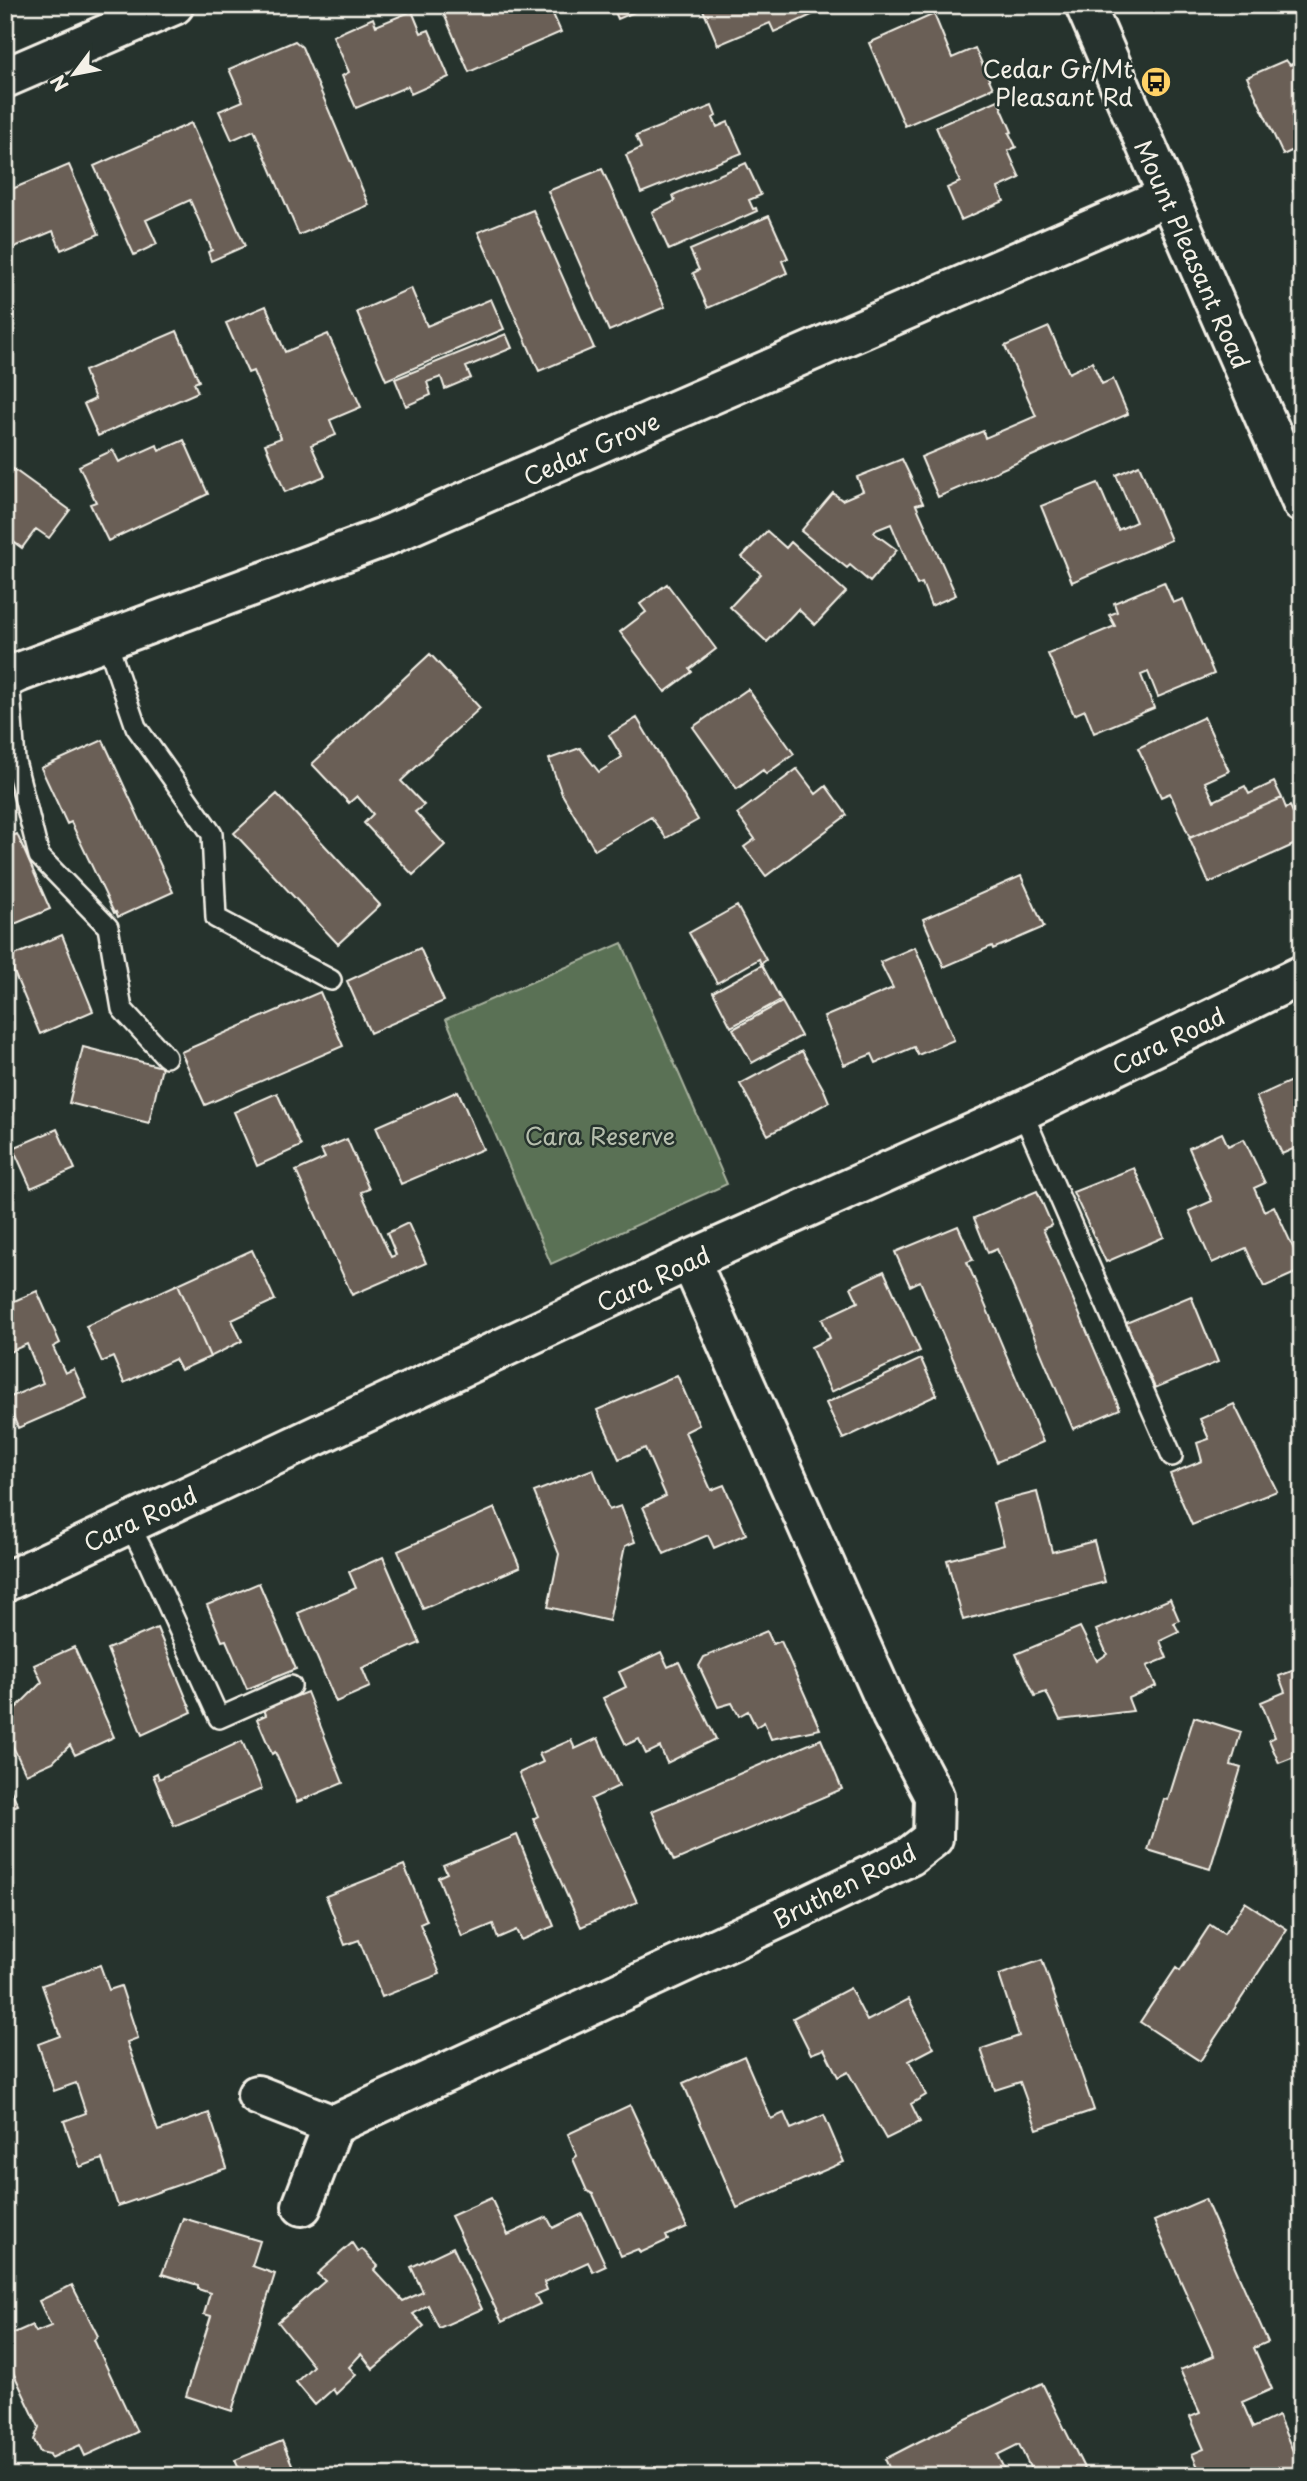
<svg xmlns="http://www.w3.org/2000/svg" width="1307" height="2481" font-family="'Playpen Sans',sans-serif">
<rect width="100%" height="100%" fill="#26332d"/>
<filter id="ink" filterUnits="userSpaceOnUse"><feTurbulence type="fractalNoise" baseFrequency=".0143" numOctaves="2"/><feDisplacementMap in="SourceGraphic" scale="14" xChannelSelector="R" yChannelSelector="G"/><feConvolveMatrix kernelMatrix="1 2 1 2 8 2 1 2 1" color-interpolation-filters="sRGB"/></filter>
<g filter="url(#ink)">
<!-- green -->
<path fill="#5a7155" stroke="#a7b19e" stroke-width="2" d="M622 943 727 1184 551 1264 446 1019Z"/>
<!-- building -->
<path fill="#6a5f56" stroke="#f4f1e8" stroke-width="2" d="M440 5H549L561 32 469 72Z
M612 5H651L618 19Z
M701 5H810L814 14 774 32 770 23 718 45Z
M412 11 421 33 429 30 449 77 411 94 408 86 356 108 342 76 349 72 333 36 373 18 376 26Z
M934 14 952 58 975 48 993 88 905 126 869 43Z
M295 41 302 47 369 205 299 235 254 130 232 140 219 111 243 101 229 69Z
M1286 60 1290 65 1302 60V146L1283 155 1247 77Z
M998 100 1012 132 1009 133 1016 147 1008 151 1020 178 998 188 1004 201 961 220 947 188 960 182 936 127Z
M712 106 716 116 713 118 717 127 728 122 742 153 641 193 626 155 641 148 636 136Z
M191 123 245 246 211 261 208 252 212 250 190 200 146 220 157 244 134 255 94 166Z
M746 163 761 195 749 200 753 209 756 208 757 211 669 250 652 212 675 201 673 195Z
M69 165 99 234 61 250 53 231 5 251V192Z
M602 169 665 307 609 331 548 191Z
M1302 187V212L1293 191Z
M533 210 594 348 539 371 478 232Z
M769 216 788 258 782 261 787 273 708 308 693 273 699 270 690 250Z
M411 288 427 326 491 299 504 329 386 380 357 312Z
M266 306 285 352 328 334 361 407 330 420 336 435 311 445 325 476 285 492 265 444 281 438 253 371 248 373 226 323Z
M1049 327 1069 373 1092 362 1102 384 1113 379 1128 414 938 497 921 457 983 431 985 438 1036 416 1005 346Z
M177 331 199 381 194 383 198 392 98 436 84 404 95 399 84 371Z
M506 334 512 348 466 367 471 378 445 389 441 377 427 382 431 395 406 406 395 379Z
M184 440 208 494 108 541 90 504 96 502 79 466 113 450 119 462 157 445 159 451Z
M902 459 923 503 916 505 956 595 931 606 922 583 917 585 891 524 876 530 874 533 897 550 870 582 850 565 847 568 801 531 833 493 842 500 863 491 857 477Z
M5 463 70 510 49 538 36 529 22 548 8 538 5 542Z
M1139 465 1171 540 1072 582 1041 506 1098 483 1118 530 1136 522 1116 475Z
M767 531 786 548 791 542 846 592 815 625 798 609 767 642 730 607 761 574 742 557Z
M1164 582 1173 603 1183 599 1214 674 1158 697 1148 672 1141 675 1154 708 1094 733 1085 710 1074 715 1048 654 1115 626 1109 615 1117 612 1114 603Z
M667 584 716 649 690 669 692 672 665 692 620 632 646 612 640 604Z
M430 654 480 708 401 781 424 805 415 812 445 845 413 875 364 823 373 814 357 796 349 803 312 764Z
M748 689 794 754 766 774 763 770 737 789 693 727Z
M1204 717 1229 771 1205 782 1214 801 1245 786 1249 794 1274 782 1282 798 1190 838 1170 793 1161 797 1138 748Z
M637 718 698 820 666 838 651 817 595 850 562 794 549 759 580 748 599 772 622 757 609 735Z
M103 740 173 892 118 917 116 912 114 913 71 822 67 824 41 768Z
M797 769 816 794 826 786 847 815 766 876 744 847 755 839 737 814Z
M277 794 380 905 338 944 234 833Z
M1282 798 1286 808 1290 806 1302 831V841L1209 883 1189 838Z
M17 834 50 909 5 928V839Z
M1021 876 1044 927 993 949 992 946 944 967 923 919Z
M737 906 766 960 761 964 759 959 717 983 689 933Z
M62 935 93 1011 40 1034 8 958Z
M915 947 954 1040 918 1055 914 1047 876 1063 872 1054 844 1065 824 1017 893 988 880 962Z
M420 948 444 1001 370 1033 347 981Z
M762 965 781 1000 731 1027 713 992Z
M320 992 343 1046 205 1105 181 1052Z
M782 1002 801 1036 752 1063 733 1029Z
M83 1047 162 1067 149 1123 69 1103Z
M802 1051 824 1090 829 1102 768 1135 740 1084Z
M1302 1076V1145L1282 1154 1256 1097Z
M458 1091 483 1149 401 1184 376 1127Z
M277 1093 301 1146 257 1166 234 1112Z
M57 1129 75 1169 31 1188 13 1148Z
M1222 1133 1228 1146 1244 1139 1265 1183 1254 1188 1264 1211 1274 1206 1302 1267V1270L1264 1287 1246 1248 1212 1263 1189 1211 1212 1201 1189 1148Z
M347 1139 369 1189 361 1192 391 1257 396 1255 387 1233 408 1223 426 1263 352 1295 296 1171 325 1158 321 1150Z
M1134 1168 1164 1237 1106 1262 1073 1192Z
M1037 1191 1052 1225 1043 1229 1120 1409 1073 1429 997 1249 988 1253 974 1218Z
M958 1226 973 1260 967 1262 1043 1442 997 1462 920 1281 910 1286 895 1252Z
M252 1250 275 1300 232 1320 242 1341 210 1357 178 1284Z
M884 1271 920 1351 831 1392 811 1347 830 1338 822 1319 858 1302 851 1287Z
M178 1284 210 1357 181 1370 175 1359 124 1383 113 1357 102 1362 86 1326Z
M37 1291 60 1343 53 1347 65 1373 74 1369 87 1398 18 1428 6 1399 43 1383 27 1344 5 1354V1305Z
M1191 1296 1218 1362 1155 1388 1126 1323Z
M921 1359 937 1395 843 1439 826 1403Z
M677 1375 699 1425 685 1432 711 1490 724 1485 746 1534 714 1548 708 1535 664 1554 643 1507 666 1496 645 1448 619 1459 597 1410Z
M1234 1404 1277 1491 1192 1525 1170 1474 1202 1461 1197 1443 1209 1439 1200 1419Z
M593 1469 609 1510 621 1506 635 1542 625 1546 609 1621 548 1607 559 1554 534 1492Z
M1037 1492 1052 1552 1094 1541 1105 1582 963 1620 947 1560 1004 1545 993 1503Z
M495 1508 520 1567 423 1609 398 1551Z
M383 1557 420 1643 362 1668 370 1687 336 1702 298 1613 356 1588 349 1572Z
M259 1583 296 1669 247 1689 226 1640 222 1641 207 1605Z
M1170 1599 1179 1620 1174 1623 1179 1632 1160 1641 1167 1658 1147 1666 1156 1686 1128 1698 1133 1711 1060 1720 1046 1692 1035 1696 1016 1654 1080 1627 1097 1661 1107 1654 1096 1630Z
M157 1628 192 1712 142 1735 107 1649Z
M767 1631 773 1644 781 1641 820 1729 771 1739 764 1722 756 1727 748 1711 739 1716 732 1703 718 1707 699 1666 704 1657Z
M74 1647 114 1737 75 1755 70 1745 53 1762 26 1774 5 1730V1719L42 1682 34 1665Z
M661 1652 668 1667 679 1662 716 1739 667 1763 660 1747 646 1754 639 1739 626 1745 603 1698 626 1687 619 1672Z
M1302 1667V1754L1279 1763 1269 1740 1275 1737 1261 1702 1285 1692 1279 1676Z
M307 1692 343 1783 297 1802 275 1752 272 1754 257 1719 266 1715 264 1709Z
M1194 1717 1241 1732 1231 1765 1241 1768 1210 1869 1148 1850 1164 1799 1168 1800Z
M598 1738 619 1786 591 1799 637 1902 581 1927 533 1819 538 1816 519 1773 543 1762 539 1754 571 1740 575 1749Z
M821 1739 842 1789 674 1861 652 1811Z
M242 1741 262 1789 174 1826 153 1775 157 1773 159 1779Z
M5 1778 18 1805 5 1810Z
M517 1835 554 1926 521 1940 516 1930 498 1938 493 1924 462 1937 438 1877 447 1873 443 1865Z
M404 1865 427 1921 420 1924 440 1974 382 1997 359 1940 345 1945 326 1896Z
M1245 1902 1287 1929 1200 2061 1140 2022 1176 1968 1180 1971 1210 1925 1224 1934Z
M1042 1960 1094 2110 1037 2129 1020 2082 995 2090 981 2049 1019 2036 999 1975Z
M100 1965 109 1990 121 1986 138 2038 127 2042 158 2131 209 2113 227 2168 118 2206 102 2159 80 2167 64 2121 86 2113 76 2083 54 2091 38 2044 60 2036 42 1985Z
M850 1988 867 2021 909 1999 934 2048 909 2061 926 2095 911 2104 920 2122 886 2139 848 2072 838 2077 824 2049 811 2054 793 2018Z
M744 2056 771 2119 784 2113 791 2129 824 2115 844 2162 737 2208 683 2083Z
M630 2105 687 2227 666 2236 668 2240 640 2253 638 2249 621 2256 593 2194 587 2191 573 2159 577 2156 568 2134Z
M491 2198 508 2235 547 2217 553 2228 582 2214 606 2266 593 2272 588 2262 544 2282 547 2290 535 2295 540 2304 502 2322 451 2216Z
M1205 2199 1268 2342 1254 2348 1272 2389 1242 2402 1253 2428 1278 2416 1299 2465H1302V2476H1202L1192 2454 1204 2449 1190 2417 1200 2413 1180 2370 1214 2356 1154 2221Z
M183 2218 260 2241 252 2266 275 2274 232 2411 186 2396 211 2316 204 2314 210 2293 198 2289V2285L162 2274Z
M352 2243 358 2252 362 2249 378 2266 374 2270 403 2301 423 2292 411 2267 453 2247 482 2309 439 2328 428 2305 413 2314 424 2326 373 2369 361 2354 349 2367 356 2375 336 2394 333 2389 315 2405 296 2382 313 2366 278 2322 325 2281 317 2274Z
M72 2285 98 2336 94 2340 137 2432 85 2456 80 2445 51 2458 50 2454 40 2452 34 2440 39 2427 11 2368 5 2365V2337L32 2325 36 2332 51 2326 39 2301Z
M1042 2383 1088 2476H1034L1019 2444 997 2455 1008 2476H893L885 2459 920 2441Z
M282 2441 297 2476H242L235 2460Z"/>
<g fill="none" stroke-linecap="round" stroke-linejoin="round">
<!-- lane casing -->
<g stroke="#f4f1e8" stroke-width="24">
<path id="lane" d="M106 639 136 727 212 834 216 918 331 980
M9 677 15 761 39 856 108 927 122 1009 166 1057
M1022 1111 1172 1456
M129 1524 146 1557 219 1718 291 1686"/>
</g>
<!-- street casing -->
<g stroke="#f4f1e8" stroke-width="44">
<path id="street" d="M5 78 174 5
M5 679 17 673 384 537 1168 196
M5 1582 690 1260 1022 1111 1302 975
M257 2095 333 2125 302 2206
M333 2125 806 1906 910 1856 933 1838 934 1796 892 1716 690 1260"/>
</g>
<!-- secondary casing -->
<g stroke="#f4f1e8" stroke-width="44">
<path id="secondary" d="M1085 5 1302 503"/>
</g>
<!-- lane -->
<use href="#lane" stroke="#26332d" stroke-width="19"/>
<!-- street -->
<use href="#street" stroke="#26332d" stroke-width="38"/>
<!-- secondary -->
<use href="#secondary" stroke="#26332d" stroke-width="38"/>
</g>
</g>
<!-- icons -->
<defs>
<g id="bus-disc" transform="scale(1.575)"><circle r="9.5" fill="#ffd166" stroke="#26332d"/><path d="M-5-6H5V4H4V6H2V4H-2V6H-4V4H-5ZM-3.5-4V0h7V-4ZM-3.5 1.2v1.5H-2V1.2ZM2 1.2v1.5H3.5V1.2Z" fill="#111"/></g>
</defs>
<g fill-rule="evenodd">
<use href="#bus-disc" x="1156" y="82"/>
</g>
<g text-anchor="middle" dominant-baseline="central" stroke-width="5" stroke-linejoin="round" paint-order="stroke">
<!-- poi labels -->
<g font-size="24" fill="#f4f1e8" stroke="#26332d" text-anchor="end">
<text x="1133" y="68">Cedar Gr/Mt<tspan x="1133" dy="28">Pleasant Rd</tspan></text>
</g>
<!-- street labels -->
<g font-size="24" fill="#f4f1e8" stroke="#26332d">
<text transform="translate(1193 254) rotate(66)">Mount Pleasant Road</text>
<text transform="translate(591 448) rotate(-24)">Cedar Grove</text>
<text transform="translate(1168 1040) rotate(-26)">Cara Road</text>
<text transform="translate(653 1278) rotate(-25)">Cara Road</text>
<text transform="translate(140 1518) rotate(-25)">Cara Road</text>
<text transform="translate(844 1885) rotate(-27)">Bruthen Road</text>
</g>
<!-- park labels -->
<g font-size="24" fill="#b6bead" stroke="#26332d">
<text x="600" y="1135">Cara Reserve</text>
</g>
</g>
<!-- margin -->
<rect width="1307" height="2481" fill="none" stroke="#26332d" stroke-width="28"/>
<rect x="14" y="14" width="1279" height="2453" fill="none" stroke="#f4f1e8" stroke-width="2.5" filter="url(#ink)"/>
<!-- north arrow -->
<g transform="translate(74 74) rotate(238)" stroke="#26332d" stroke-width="5" paint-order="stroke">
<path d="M0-5L12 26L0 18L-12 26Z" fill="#f4f1e8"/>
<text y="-10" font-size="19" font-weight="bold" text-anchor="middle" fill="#f4f1e8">N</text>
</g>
</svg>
